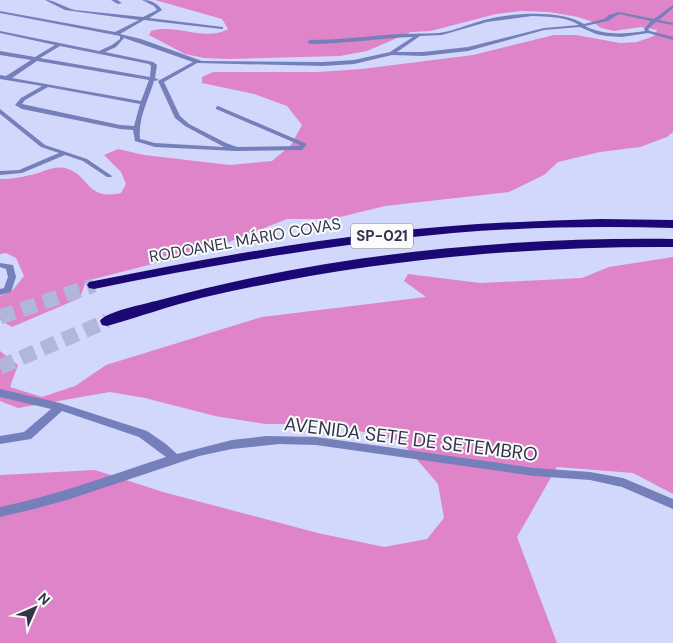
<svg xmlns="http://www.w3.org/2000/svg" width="673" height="643" font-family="'DM Sans',sans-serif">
<rect width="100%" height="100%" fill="#d1d8fb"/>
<!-- forest -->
<path fill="#e084ca" d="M155 0H673V132L667 137 640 147 600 152 558 162 544 175 509 192 385 206 332 219H287L211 249 86 281 80 298 12 327 0 320V296L12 291 24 276 16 258 6 253 0 254V179C12 179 23 177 35 174 45 171 53 166 65 168 90 174 85 201 121 193L126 184 121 172 104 155 118 149 144 155 230 165 272 161 291 145 302 125 287 106 254 94 202 83V77L213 72H318L362 69 473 55 554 35H576L620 43 637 42 654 36 657 30 641 27 614 31 601 28 593 22 578 17 549 12 521 11 496 14 431 31 411 32 367 51 340 56 229 59 204 58 185 54 149 35 151 31C175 23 205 42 228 29L222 19Z
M673 257V494L633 473 557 467 517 537 557 643H0V475L95 470 163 492 318 533 384 547 427 539 444 518 438 484 401 441 330 424H265L215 416 145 398 110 392 18 408 0 401V351L18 365 10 387 42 397 75 386 106 365 262 317 426 297 404 281 408 274 480 283 582 278 609 267Z"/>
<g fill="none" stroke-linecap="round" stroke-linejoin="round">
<!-- motorway-tunnel -->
<path stroke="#b1b7d8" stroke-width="15" stroke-dasharray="15 8" stroke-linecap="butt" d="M0 317 94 285
M0 367 107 321"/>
<!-- minor -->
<path fill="#757fba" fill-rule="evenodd" d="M45 0C55 0 65 8 75 10L143 17 157 10 154 6 142 0C151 0 157 3 162 10L149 18 223 27V29H221L144 20 120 34 141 39 202 61 323 62 354 60 390 52 413 37C379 38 345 44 310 44L307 42 310 40C336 40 360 37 386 35 404 33 422 34 439 33 454 31 469 24 484 20 510 13 560 9 584 24L604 19 609 15 619 12 654 19 673 5V8L659 20 673 23V25L656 22 648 29 650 31 673 37V40L648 33 622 37 606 36 596 34 580 27 544 30 468 51 423 56 392 55 354 64 323 66 197 63 164 82 180 116 189 124 226 143 237 147 299 146 300 145 216 109V107L218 106 307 144 303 149 301 150 236 151 155 147 135 141 133 130 120 129 22 109 15 105 21 98 42 86 0 79V75L6 76 31 60 0 55V51L35 57 55 45 0 33V31L99 51 112 45 120 39V36L0 13V11L115 32 139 20 65 10ZM619 14 651 21 644 29 645 31C624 34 605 36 585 26L608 21ZM532 16C548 17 565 16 579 25L544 28 468 47 423 52H397L420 36 442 35 487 22ZM124 38 193 62 158 81 175 118 185 126 224 147 155 143 140 139C138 118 148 101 154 81L159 80 155 78 157 65 153 62 105 52 116 47ZM60 46 149 64 151 66 150 77 40 58ZM37 61 149 80 141 101 12 78ZM48 87 140 104 134 126 120 125 22 104 25 100Z
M111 0H117L122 3 118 4Z
M0 109 45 145 87 159 112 176 111 177H107L83 161 65 155 22 173 0 175V171L19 170 59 153 41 147 0 114Z
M0 263 13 265 16 277 11 292 0 295V289L4 288 8 277 6 269 0 267Z
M0 389 60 403 147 431 166 444 177 454 232 440 266 436 316 437 534 468 590 472 623 478 673 499V509L622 487 590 480 534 476 316 445 279 444 232 449 199 456 67 500 34 509 0 517V507C57 495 111 475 166 457L139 437 62 411 31 439 0 444V436L24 432 51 409 0 397Z"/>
<!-- motorway -->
<path fill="#1c0874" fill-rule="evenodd" d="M600 219 673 220V228C600 226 526 227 453 233 332 244 213 265 94 289L89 288 87 285 89 282 94 281C189 262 285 244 381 233 454 224 527 221 600 219Z
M673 239V247C514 246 356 262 201 298 169 306 139 317 107 326L102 325 100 321C105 312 144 304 156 301 323 255 500 237 673 239Z"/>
</g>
<g text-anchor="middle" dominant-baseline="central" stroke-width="4" stroke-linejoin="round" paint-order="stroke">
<!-- shield labels -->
<rect fill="#fbfbfb" stroke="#6e7080" stroke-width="1" x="351" y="223.5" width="62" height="25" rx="4"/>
<g font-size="15" font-weight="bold" fill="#31354b">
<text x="382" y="236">SP-021</text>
</g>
<!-- street labels -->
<g font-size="16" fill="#31354b" stroke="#fbfbfb">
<text transform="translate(245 240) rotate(-10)">RODOANEL MÁRIO COVAS</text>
</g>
<!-- near-street labels -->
<g font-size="19" fill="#31354b" stroke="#fbfbfb">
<text transform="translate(411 439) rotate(7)">AVENIDA SETE DE SETEMBRO</text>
</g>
</g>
<!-- north arrow -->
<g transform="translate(35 608) rotate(45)" stroke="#fbfbfb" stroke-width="4" paint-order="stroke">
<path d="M0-4L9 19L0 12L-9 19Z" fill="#31354b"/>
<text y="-8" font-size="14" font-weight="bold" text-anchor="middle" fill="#31354b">N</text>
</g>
</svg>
